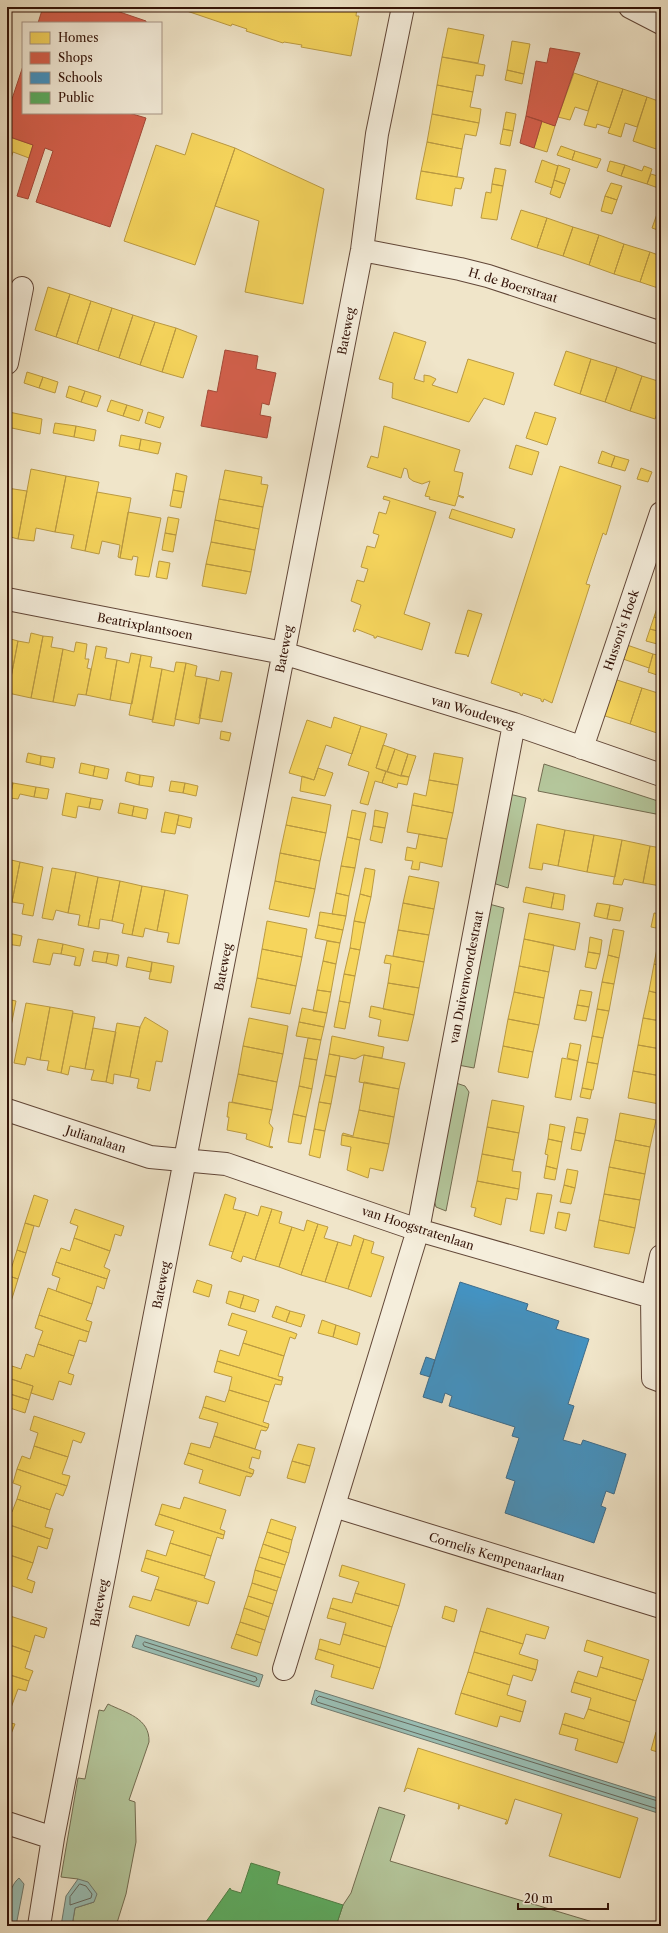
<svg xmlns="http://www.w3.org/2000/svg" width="668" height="1933" font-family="'Libre Caslon Text',serif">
<rect width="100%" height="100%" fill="#f0e5c9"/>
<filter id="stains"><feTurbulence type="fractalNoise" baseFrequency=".005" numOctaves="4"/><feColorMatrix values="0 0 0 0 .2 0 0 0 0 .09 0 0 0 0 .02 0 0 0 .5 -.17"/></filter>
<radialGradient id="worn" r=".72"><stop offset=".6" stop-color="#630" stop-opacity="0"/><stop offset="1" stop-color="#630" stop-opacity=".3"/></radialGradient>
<!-- green -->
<path fill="#b4c69b" stroke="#736c51" d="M544 764 661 802V815L538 791Z
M509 794 526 798 508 888 493 883Z
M489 904 504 908 474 1068 458 1065Z
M453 1082 465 1086 469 1092 446 1211 436 1207 434 1200Z
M108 1704C126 1713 150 1718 149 1742L129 1800 135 1802 136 1842 126 1894 116 1926H72L75 1908 94 1902 78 1879 61 1877 78 1778 85 1779 99 1710 104 1711Z
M379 1807 405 1815 390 1861 606 1926H336L343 1905 351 1893Z"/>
<!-- water -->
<path fill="#9abfb5" stroke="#707a6f" d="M136 1635 263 1675 259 1687 132 1647Z
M315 1690 661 1799V1814L311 1704Z
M19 1878 24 1884 16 1926H7C7 1911 7 1888 19 1878Z
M78 1879 88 1882 97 1894 94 1902 75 1908 72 1926H61L66 1896Z"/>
<!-- homes -->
<path fill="#f6d55c" stroke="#bb9a42" d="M175 7H357L356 16H359L351 56 301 47 302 45 284 42 283 43 246 31 247 29 232 24 231 26Z
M448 28 484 35 478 63 442 57Z
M512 41 530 44 524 74 507 70Z
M442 57 485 65 483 76 476 75 473 92 437 85Z
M507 70 524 74 522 84 505 80Z
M574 73 598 81 588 111 575 107 570 120 558 117Z
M598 81 623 89 610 128 597 124 596 128 584 125Z
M437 85 473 92 470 107 481 109 479 123 432 114Z
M623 89 647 97 637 127 625 123 621 137 608 133Z
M647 97 661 102V142L659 150 633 141Z
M506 112 516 114 513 131 503 129Z
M432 114 479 123 476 136 465 134 462 149 427 142Z
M542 121 555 126 547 152 534 148Z
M503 129 513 131 510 146 500 144Z
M192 133 235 148 195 265 124 241 156 145 185 155Z
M7 136 33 145 29 158 13 152 7 171Z
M427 142 462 149 457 177 421 171Z
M561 146 575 151 572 160 557 155Z
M235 148 324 189 303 304 245 292 259 221 215 206Z
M575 151 601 159 597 168 572 160Z
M542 160 558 166 552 188 535 182Z
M610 161 625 165 621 176 607 171Z
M558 165 570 169 565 184 554 180Z
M625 165 642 171 644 166 652 169 647 184 621 176Z
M495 168 506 170 503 186 492 184Z
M421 171 464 178 461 189 455 188 452 206 416 199Z
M651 174 661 177V189L647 184Z
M554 180 565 184 560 198 550 194Z
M611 183 622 186 617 200 605 196Z
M492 184 503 186 497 220 481 218 486 192 491 193Z
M605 196 617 200 612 214 601 211Z
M661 200V215L657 214Z
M521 210 547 218 537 248 511 239Z
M657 214 661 215V231L652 228Z
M547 218 573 227 563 256 537 248Z
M573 227 599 235 589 265 563 256Z
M599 235 624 244 614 274 589 265Z
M624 244 650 252 640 282 614 274Z
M650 252 661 256V289L640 282Z
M48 287 70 294 56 337 35 330Z
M70 294 91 301 77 344 56 337Z
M91 301 112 308 98 351 77 344Z
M112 308 133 315 119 358 98 351Z
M133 315 155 322 140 365 119 358Z
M155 322 176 328 162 372 140 365Z
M176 328 197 336 183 378 162 372Z
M394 332 426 342 414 379 424 382V375L430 376 436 379 432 385 457 393 468 359 514 373 504 405 484 398 469 422 392 398 393 383 379 379Z
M566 351 591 359 580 394 554 385Z
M591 359 617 367 605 402 580 394Z
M617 367 642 376 630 411 605 402Z
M27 372 43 377 39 388 24 383Z
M642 376 661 382V402L655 419 630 411Z
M43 377 58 382 55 393 39 388Z
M69 386 85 391 81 402 66 397Z
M85 391 101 396 97 407 81 402Z
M111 400 127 405 123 416 107 411Z
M127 405 143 410 139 421 123 416Z
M9 412 42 419 40 434 7 427Z
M148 412 164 417 160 428 145 423Z
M535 412 556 418 547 445 526 438Z
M55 423 76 426 74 437 53 433Z
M76 426 96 430 94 441 74 437Z
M384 426 460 450 454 471 463 473 458 495 464 497 463 498 458 496 455 506 429 499 430 497 425 496 430 481 422 484 413 481 409 478 407 469 404 468 401 478 367 467 371 456 378 458Z
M121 435 141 439 139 450 119 446Z
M141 439 161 443 158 454 139 450Z
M516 445 539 452 532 475 509 468Z
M602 451 615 456 611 467 598 463Z
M615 456 629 460 625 471 611 467Z
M560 466 621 486 606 535 603 533 586 584 590 585 552 703 544 699 543 702 541 701V699L523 693 522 696 520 695V693L491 683Z
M641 468 652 472 648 482 637 479Z
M31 469 66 476 55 532 36 528 34 541 18 539Z
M225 470 262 477 261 484 268 485 263 507 219 499Z
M176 473 187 476 184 492 173 490Z
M66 476 99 482 85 551 71 548 74 535 55 532Z
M7 488 27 491 18 539 7 536Z
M173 490 184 492 181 508 170 506Z
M97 492 131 498 120 558 118 557 120 545 102 541 99 554 85 551Z
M384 496 436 512 404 614 430 623 422 650 377 636 376 638H374V636L356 629 355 632 353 631 361 605 351 601 357 580 364 582 368 569 361 567 367 546 375 548 379 535 373 533 379 512 386 514 390 501 383 499Z
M219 499 263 507 259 529 215 520Z
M452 509 515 529 512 538 449 518Z
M128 512 161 518 149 577 135 575 138 557 133 556 132 560 120 558Z
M168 517 179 519 176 535 165 533Z
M215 520 259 529 255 550 211 542Z
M165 533 176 535 173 552 162 550Z
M211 542 255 550 251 572 206 564Z
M159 561 170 563 167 579 156 577Z
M206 564 251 572 246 594 202 586Z
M658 605 661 607V619L654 617Z
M468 610 482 614 468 657 467 655 455 653Z
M654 617 661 619V632L650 629Z
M650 629 661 632V645L646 641Z
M31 633 43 636 31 698 8 693 18 641 29 643Z
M43 636 53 637 51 647 63 649 53 702 31 698Z
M7 638 18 641 8 693H7Z
M76 642 87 644 85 659H89L87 668 91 669 86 695 78 694 75 706 53 702 63 649 74 652Z
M627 645 653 654 649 668 623 659Z
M96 646 107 648 105 658 117 660 110 700 86 695Z
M131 653 141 655 132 704 110 700 117 660 129 663Z
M653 654 661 656V663L657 675 648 672Z
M141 655 152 657 150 667 162 669 153 720 129 715Z
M176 662 186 663 174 726 152 722 162 669 174 672Z
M186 663 197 666 195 676 207 678 199 724 175 719Z
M221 671 232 673 222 722 199 718 207 678 219 681Z
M614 679 642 688 630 724 602 715Z
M642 688 661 694V722L657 733 630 724Z
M334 717 361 726 352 754 326 745 314 780 289 773 307 720 331 728Z
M361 726 387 734 376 768 386 771 382 783 375 781 368 805 360 803 369 772 348 765Z
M221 731 231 733 229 741 220 739Z
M383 745 395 749 387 772 376 768Z
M395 749 408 754 401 776 387 772Z
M28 753 41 756 40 765 26 762Z
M434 753 463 758 458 785 429 780Z
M408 754 416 756 409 777 401 775Z
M41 756 55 758 53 768 40 765Z
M81 763 95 766 93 776 79 773Z
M95 766 109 769 107 779 93 776Z
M318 768 333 773 325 796 300 791 302 776 314 780Z
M386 771 401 776 409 777 407 785 398 783 397 788 382 783Z
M127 772 140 775 139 785 125 781Z
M140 775 154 777 152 787 139 785Z
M429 780 458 785 453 813 412 805 414 793 426 796Z
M7 781 13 783 11 792 7 791Z
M171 781 185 783 183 793 169 791Z
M13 783 36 787 34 797 20 794 18 799 10 798Z
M185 783 198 786 196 796 183 793Z
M36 787 49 789 47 799 34 797Z
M66 793 91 798 89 808 78 806 76 818 62 815Z
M292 797 331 805 326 833 286 825Z
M91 798 103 800 100 810 89 808Z
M120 803 134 806 132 816 118 813Z
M412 805 453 813 447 839 407 832Z
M134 806 148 809 146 819 132 816Z
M352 810 366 813 360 840 347 837Z
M375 810 388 813 385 828 373 826Z
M165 812 179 815 175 834 161 832Z
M179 815 192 818 190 828 177 825Z
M537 824 565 830 558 866 543 863 542 870 529 868Z
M286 825 326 833 320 861 280 853Z
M373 826 385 828 382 843 370 840Z
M565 830 594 835 587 872 558 866Z
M419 834 447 839 442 867 420 862 419 870 411 869 413 861 405 860 407 847 416 849Z
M594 835 622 840 615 877 587 872Z
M347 837 360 840 355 868 341 866Z
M622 840 650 846 643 883 624 879 622 885 613 884Z
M650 846 661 848V886L643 883Z
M280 853 320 861 315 889 275 881Z
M7 859 20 862 12 902 7 901Z
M20 862 43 867 33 916 22 914 24 904 12 902Z
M341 866 355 868 349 896 336 893Z
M52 868 76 872 68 913 56 910 53 920 42 918Z
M365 868 375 870 371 897 360 894Z
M76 872 98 877 88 927 78 925 80 915 68 913Z
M409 876 439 882 434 909 403 903Z
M98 877 120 881 112 921 100 919 99 929 88 927Z
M120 881 142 886 132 935 122 933 124 924 112 921Z
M275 881 315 889 309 917 269 909Z
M142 886 165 890 157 931 145 928 143 937 132 935Z
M526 887 554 893 551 908 523 902Z
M165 890 188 895 179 944 167 942 169 933 157 931Z
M336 893 349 896 346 916 332 914Z
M554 893 565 895 563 910 551 908Z
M360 894 371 897 365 923 354 921Z
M403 903 434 909 429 935 398 930Z
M597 903 610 905 607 919 594 916Z
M610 905 623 908 620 921 607 919Z
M320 912 346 916 343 930 318 925Z
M529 913 580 923 575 950 524 939Z
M654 913 661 914V929L651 927Z
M267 921 307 929 302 957 262 949Z
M354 921 365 923 360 950 350 948Z
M318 925 343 930 340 943 315 938Z
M613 929 624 931 619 958 608 955Z
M398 930 429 935 424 962 393 956Z
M8 933 22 936 20 946 7 944Z
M590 937 602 940 600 954 588 952Z
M659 938H661V966L654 964Z
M38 939 63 944 61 954 53 953 50 965 33 962Z
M524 939 554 945 549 972 519 966Z
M327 941 340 943 336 964 323 961Z
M63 944 84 949 80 966 74 965 76 957 61 954Z
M350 948 360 950 355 976 344 974Z
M262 949 302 957 296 986 257 978Z
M94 951 108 953 106 963 92 961Z
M588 952 600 954 596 969 585 967Z
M108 953 119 955 117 966 106 963Z
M386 955 424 962 419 988 388 983 391 964 384 963Z
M608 955 619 958 614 984 602 982Z
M128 957 152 962 151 972 126 967Z
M323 961 336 964 331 992 317 990Z
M152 962 174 966 171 983 149 979Z
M654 964 661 966V994L649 991Z
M519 966 549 972 544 998 514 992Z
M344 974 355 976 350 1003 339 1001Z
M257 978 296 986 290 1014 251 1007Z
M602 982 614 984 609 1011 597 1009Z
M388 983 419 988 414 1015 383 1009Z
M317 990 331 992 327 1013 313 1011Z
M580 990 592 992 589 1007 577 1005Z
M649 991 661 994V1021L643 1018Z
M514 992 544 998 539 1025 508 1019Z
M7 999 16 1001 7 1047Z
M339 1001 350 1003 345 1029 334 1027Z
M26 1003 50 1007 40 1060 27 1057 25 1065 14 1063Z
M577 1005 589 1007 586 1021 574 1019Z
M371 1006 414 1015 408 1041 378 1036 381 1020 369 1017Z
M50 1007 73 1011 61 1073 47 1070 49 1061 40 1060Z
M302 1008 327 1013 324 1027 299 1022Z
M597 1009 609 1011 603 1038 592 1036Z
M73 1013 95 1017 85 1069 70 1066 68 1075 61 1073Z
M145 1017 168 1031 162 1062 156 1061 150 1091 137 1088 139 1079 130 1077 140 1027Z
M249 1018 288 1026 283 1054 243 1046Z
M643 1018 661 1021V1049L638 1045Z
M508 1019 539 1025 533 1052 503 1046Z
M299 1022 324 1027 321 1040 296 1036Z
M117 1023 140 1027 130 1077 114 1074 113 1084 106 1082Z
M93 1028 116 1032 106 1082 91 1080 94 1070 85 1069Z
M332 1036 384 1047 382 1058 363 1055 355 1059 329 1054Z
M592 1036 603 1038 598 1064 587 1062Z
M308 1038 321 1040 317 1060 304 1058Z
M570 1043 581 1045 578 1061 567 1058Z
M638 1045 661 1049V1076L633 1071Z
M243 1046 283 1054 277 1082 238 1074Z
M503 1046 533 1052 528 1078 498 1072Z
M329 1054 340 1056 336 1077 325 1075Z
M364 1055 405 1063 399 1089 359 1082Z
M304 1058 317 1060 312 1089 299 1086Z
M562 1058 578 1061 571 1100 555 1097Z
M587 1062 598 1064 593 1090 582 1088Z
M633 1071 661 1076 659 1104 628 1098Z
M238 1074 277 1082 272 1110 232 1102Z
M325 1075 336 1077 331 1104 319 1102Z
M364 1082 399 1089 394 1117 359 1110Z
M299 1086 312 1089 306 1117 293 1114Z
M582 1088 592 1090 590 1099 580 1097Z
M492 1100 524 1106 519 1133 487 1127Z
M229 1102 272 1110 269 1123 273 1128 269 1146 273 1147 272 1148 246 1139 247 1134 227 1130 229 1117H227Z
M319 1102 331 1104 325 1131 314 1129Z
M359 1110 394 1117 389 1144 342 1135 343 1133 353 1136Z
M620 1113 656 1120 650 1147 615 1140Z
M293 1114 306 1117 301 1144 288 1142Z
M577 1117 588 1119 585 1134 574 1132Z
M550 1124 565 1127 562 1142 548 1139Z
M487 1127 519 1133 514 1160 482 1154Z
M314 1129 325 1131 320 1158 309 1155Z
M574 1132 585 1134 581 1151 571 1149Z
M342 1135 389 1144 383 1171 370 1168 368 1178 347 1170 351 1147 341 1145Z
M548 1139 562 1142 557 1169 546 1166 548 1155 545 1154Z
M615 1140 650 1147 645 1174 609 1167Z
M482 1154 514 1160 512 1171 521 1172 519 1189 477 1181Z
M546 1166 557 1169 555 1180 544 1178Z
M609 1167 645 1174 640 1200 604 1194Z
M567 1169 578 1171 575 1188 564 1185Z
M477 1181 519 1189 517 1200 506 1198 501 1225 474 1216 476 1208 471 1207Z
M564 1185 575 1188 571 1204 560 1202Z
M537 1193 552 1195 544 1234 530 1231Z
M225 1194 236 1198 233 1209 246 1212 233 1252 209 1245Z
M604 1194 640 1200 635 1228 599 1220Z
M34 1195 48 1200 39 1227 25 1223Z
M261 1206 272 1209 255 1260 243 1256 241 1262 231 1258 246 1212 258 1216Z
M75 1209 124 1226 121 1236 115 1234 110 1251 74 1238 78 1226 70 1223Z
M272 1209 282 1212 279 1223 292 1227 279 1267 255 1260Z
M558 1212 570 1214 566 1231 555 1228Z
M307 1220 318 1224 301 1275 279 1267 292 1227 304 1231Z
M599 1220 635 1228 629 1254 594 1247Z
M25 1223 34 1226 26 1253 17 1250Z
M318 1224 328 1227 324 1238 338 1242 325 1282 301 1275Z
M354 1235 364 1239 348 1289 325 1282 338 1242 351 1246Z
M74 1238 110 1251 104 1267 110 1270 107 1279 56 1262 61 1248 70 1251Z
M364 1239 374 1242 371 1253 384 1257 371 1297 348 1289Z
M17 1250 26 1253 18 1279 9 1276Z
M56 1262 107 1279 104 1289 97 1286 92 1304 56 1291 60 1278 52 1275Z
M9 1276 18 1279 10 1305 7 1304V1281Z
M197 1280 212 1285 209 1297 193 1292Z
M48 1288 92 1304 86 1320 92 1322 89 1332 39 1315Z
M229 1291 244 1295 240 1308 226 1303Z
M244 1295 259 1300 255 1312 240 1308Z
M276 1306 290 1311 286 1322 272 1317Z
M290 1311 305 1315 301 1327 286 1322Z
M232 1313 292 1332 297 1334 295 1339 290 1337 284 1356 243 1343 247 1331 228 1325Z
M39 1315 89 1332 86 1342 79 1340 74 1356 38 1344 43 1331 35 1328Z
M322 1320 336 1325 333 1337 318 1333Z
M336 1325 360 1333 357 1345 333 1337Z
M243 1343 284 1356 278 1376 283 1377 282 1381 217 1361 220 1350 239 1356Z
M38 1344 74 1356 68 1373 74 1375 71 1385 59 1381 53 1400 31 1393 33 1386 8 1378 12 1366 21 1369 26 1354 34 1357Z
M217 1361 282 1381 281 1385 275 1384 269 1402 229 1390 232 1377 214 1372Z
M8 1378 33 1386 29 1400 7 1393Z
M229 1390 269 1402 263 1422 269 1424 268 1428 203 1407 206 1396 225 1402Z
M7 1393 29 1400 25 1413 7 1407Z
M203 1407 268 1428 266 1431 261 1430 255 1449 214 1436 218 1423 199 1418Z
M34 1416 85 1433 81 1443 73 1440 68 1457 34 1446 38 1433 30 1430Z
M214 1436 261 1451 259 1459 252 1457 249 1468 254 1470 253 1474 188 1453 191 1443 210 1448Z
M298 1444 315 1448 310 1466 292 1461Z
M34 1446 68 1457 62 1474 70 1476 67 1486 17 1469 22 1456 30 1459Z
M188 1453 253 1474 251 1477 246 1476 240 1496 199 1483 203 1470 184 1464Z
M292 1461 310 1466 305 1483 287 1478Z
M17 1469 67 1486 63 1496 56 1493 50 1510 17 1499 21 1486 13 1483Z
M184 1497 226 1510 220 1529 225 1531 224 1535 159 1514 162 1504 180 1509Z
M17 1499 50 1510 45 1527 53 1529 50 1539 7 1524V1510L12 1512Z
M159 1514 224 1535 223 1539 217 1537 211 1556 170 1543 174 1531 155 1525Z
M271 1519 296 1527 292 1540 267 1532Z
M7 1524 50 1539 47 1549 38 1546 33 1563 7 1554Z
M267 1532 292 1540 289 1553 263 1544Z
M170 1543 211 1556 205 1576 145 1558 147 1550 166 1556Z
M263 1544 289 1553 285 1565 259 1557Z
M7 1554 33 1563 27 1579 35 1582 32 1593 7 1584Z
M259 1557 285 1565 281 1578 255 1570Z
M145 1558 205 1576 204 1578 215 1582 208 1604 155 1589 159 1577 141 1571Z
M342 1565 405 1584 399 1606 355 1593 359 1582 339 1576Z
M255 1570 281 1578 277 1591 252 1583Z
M252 1583 277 1591 273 1604 248 1596Z
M155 1589 197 1602 189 1626 129 1607 133 1596 151 1601Z
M355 1593 399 1606 392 1627 330 1608 333 1598 352 1603Z
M248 1596 273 1604 269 1617 244 1608Z
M445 1606 457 1610 454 1622 442 1618Z
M244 1608 269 1617 265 1630 240 1622Z
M330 1608 392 1627 386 1647 343 1634 346 1623 327 1618Z
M487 1608 549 1627 545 1639 526 1634 523 1644 480 1631Z
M7 1615 47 1628 44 1638 35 1635 30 1652 7 1644Z
M240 1622 265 1630 261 1643 236 1634Z
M480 1631 523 1644 519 1654 538 1660 536 1670 474 1652Z
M236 1634 261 1643 257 1656 231 1648Z
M343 1634 386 1647 380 1668 318 1649 320 1639 340 1645Z
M587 1640 649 1660 643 1680 600 1667 603 1657 584 1651Z
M7 1644 30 1652 25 1668 33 1671 29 1681 7 1674Z
M318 1649 380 1668 373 1689 331 1677 334 1665 315 1659Z
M474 1652 536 1670 532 1681 513 1675 510 1685 468 1672Z
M600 1667 643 1680 636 1701 574 1682 578 1671 597 1677Z
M468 1672 510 1685 507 1695 526 1701 523 1712 461 1693Z
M7 1674 29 1681 26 1691 18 1689 12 1705 7 1703Z
M574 1682 636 1701 630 1722 588 1709 591 1698 571 1692Z
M461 1693 523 1712 520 1722 500 1716 497 1727 455 1714Z
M7 1703 12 1705 7 1721Z
M588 1709 630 1722 624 1743 562 1724 565 1713 584 1719Z
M7 1722 15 1724 11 1734 7 1732Z
M562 1724 624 1743 617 1763 575 1750 578 1739 559 1734Z
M7 1732 11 1734 9 1743H7Z
M656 1732 661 1733V1753L651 1750Z
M418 1748 638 1818 620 1878 549 1856 562 1814 515 1799 507 1824H505L507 1820 460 1805 459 1809H458L459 1804 407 1788 404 1792Z"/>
<!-- shops -->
<path fill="#d6604d" stroke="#a54938" d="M43 7H105L146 21V23H38Z
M550 48 580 53 555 126 526 116 536 61 547 63Z
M23 66V113H129L146 118 110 227 36 202 53 151 45 148 28 199 17 196 33 145 7 136V114Z
M526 116 542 121 534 148 520 143Z
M225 350 258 356 256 369 276 373 269 405 262 403 260 415 271 417 267 438 201 426 208 390 217 392Z"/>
<!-- schools -->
<path fill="#4393c3" stroke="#3e6c8b" d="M460 1282 528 1304 526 1310 559 1321 556 1329 589 1339 568 1404 574 1406 563 1440 581 1445 583 1440 626 1454 614 1494 606 1491 601 1506 606 1508 594 1543 505 1513 515 1481 506 1478 519 1438 512 1436 515 1427 449 1406 452 1396 445 1393 442 1403 423 1397Z
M426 1357 435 1360 430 1377 420 1374Z"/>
<!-- public -->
<path fill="#5aae61" stroke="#4e7f46" d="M251 1863 280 1872 277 1884 343 1905 336 1926H203L230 1888 231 1890 241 1893Z
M128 1921 143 1926H126Z"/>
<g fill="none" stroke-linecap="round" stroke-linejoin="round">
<!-- shore -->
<path stroke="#66685e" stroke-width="1" d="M145 1642 256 1677 257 1680 254 1682 144 1646 143 1644Z
M661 1802 319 1696 316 1699 317 1702 661 1810
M80 1884 86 1886 92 1894 91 1898 70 1905V1897Z"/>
<!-- minor casing -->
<g stroke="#624738" stroke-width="24">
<path id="minor" d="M630 7 661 23
M362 250 460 269 488 276 661 333
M7 363 22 288
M7 599 283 653 514 724 661 775
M582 748 661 513
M7 1110 150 1157 226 1164 418 1230 652 1297
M661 1256 652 1297 653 1378 661 1381
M334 1506 661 1607
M284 1669 418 1230 514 724
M7 1823 53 1838
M39 1926 53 1838 362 250 377 134 403 7"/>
</g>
<!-- minor -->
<use href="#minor" stroke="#f5eedc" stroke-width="22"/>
</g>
<g text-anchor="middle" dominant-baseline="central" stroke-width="4" stroke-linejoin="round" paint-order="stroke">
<!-- street labels -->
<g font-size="12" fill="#321207" stroke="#f5eedc">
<text transform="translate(513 285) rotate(17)">H. de Boerstraat</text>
<text transform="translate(346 331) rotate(-79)">Bateweg</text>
<text transform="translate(145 626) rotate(11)">Beatrixplantsoen</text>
<text transform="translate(621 630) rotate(-71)">Husson's Hoek</text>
<text transform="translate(284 649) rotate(-79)">Bateweg</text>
<text transform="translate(473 712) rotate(17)">van Woudeweg</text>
<text transform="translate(223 967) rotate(-79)">Bateweg</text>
<text transform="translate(466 977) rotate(-79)">van Duivenvoordestraat</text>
<text transform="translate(96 1139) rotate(18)">Julianalaan</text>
<text transform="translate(418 1228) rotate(18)">van Hoogstratenlaan</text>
<text transform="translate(161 1285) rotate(-79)">Bateweg</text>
<text transform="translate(497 1557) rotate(17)">Cornelis Kempenaarlaan</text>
<text transform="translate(99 1603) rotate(-79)">Bateweg</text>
</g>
</g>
<!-- margin -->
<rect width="668" height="1933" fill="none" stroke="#f0e5c9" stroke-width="24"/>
<rect x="8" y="8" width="652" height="1917" fill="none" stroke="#321207" stroke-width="2"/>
<rect x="12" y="12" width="644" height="1909" fill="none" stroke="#321207"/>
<!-- legend -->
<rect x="22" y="22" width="140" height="92" fill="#f5eedc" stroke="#a79687"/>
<rect x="30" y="32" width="20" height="12" fill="#f6d55c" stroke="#a79687"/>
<text x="58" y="42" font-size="12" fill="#321207">Homes</text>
<rect x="30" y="52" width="20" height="12" fill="#d6604d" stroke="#a79687"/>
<text x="58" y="62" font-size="12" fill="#321207">Shops</text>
<rect x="30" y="72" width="20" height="12" fill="#4393c3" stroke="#a79687"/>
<text x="58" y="82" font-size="12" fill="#321207">Schools</text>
<rect x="30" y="92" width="20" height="12" fill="#5aae61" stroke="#a79687"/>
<text x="58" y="102" font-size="12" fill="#321207">Public</text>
<!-- scale -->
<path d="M518 1903v6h90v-6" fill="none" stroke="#321207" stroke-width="2"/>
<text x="524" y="1903" font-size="12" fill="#321207" stroke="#f5eedc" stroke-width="3" paint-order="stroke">20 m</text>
<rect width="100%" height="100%" filter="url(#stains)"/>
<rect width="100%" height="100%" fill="url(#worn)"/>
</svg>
